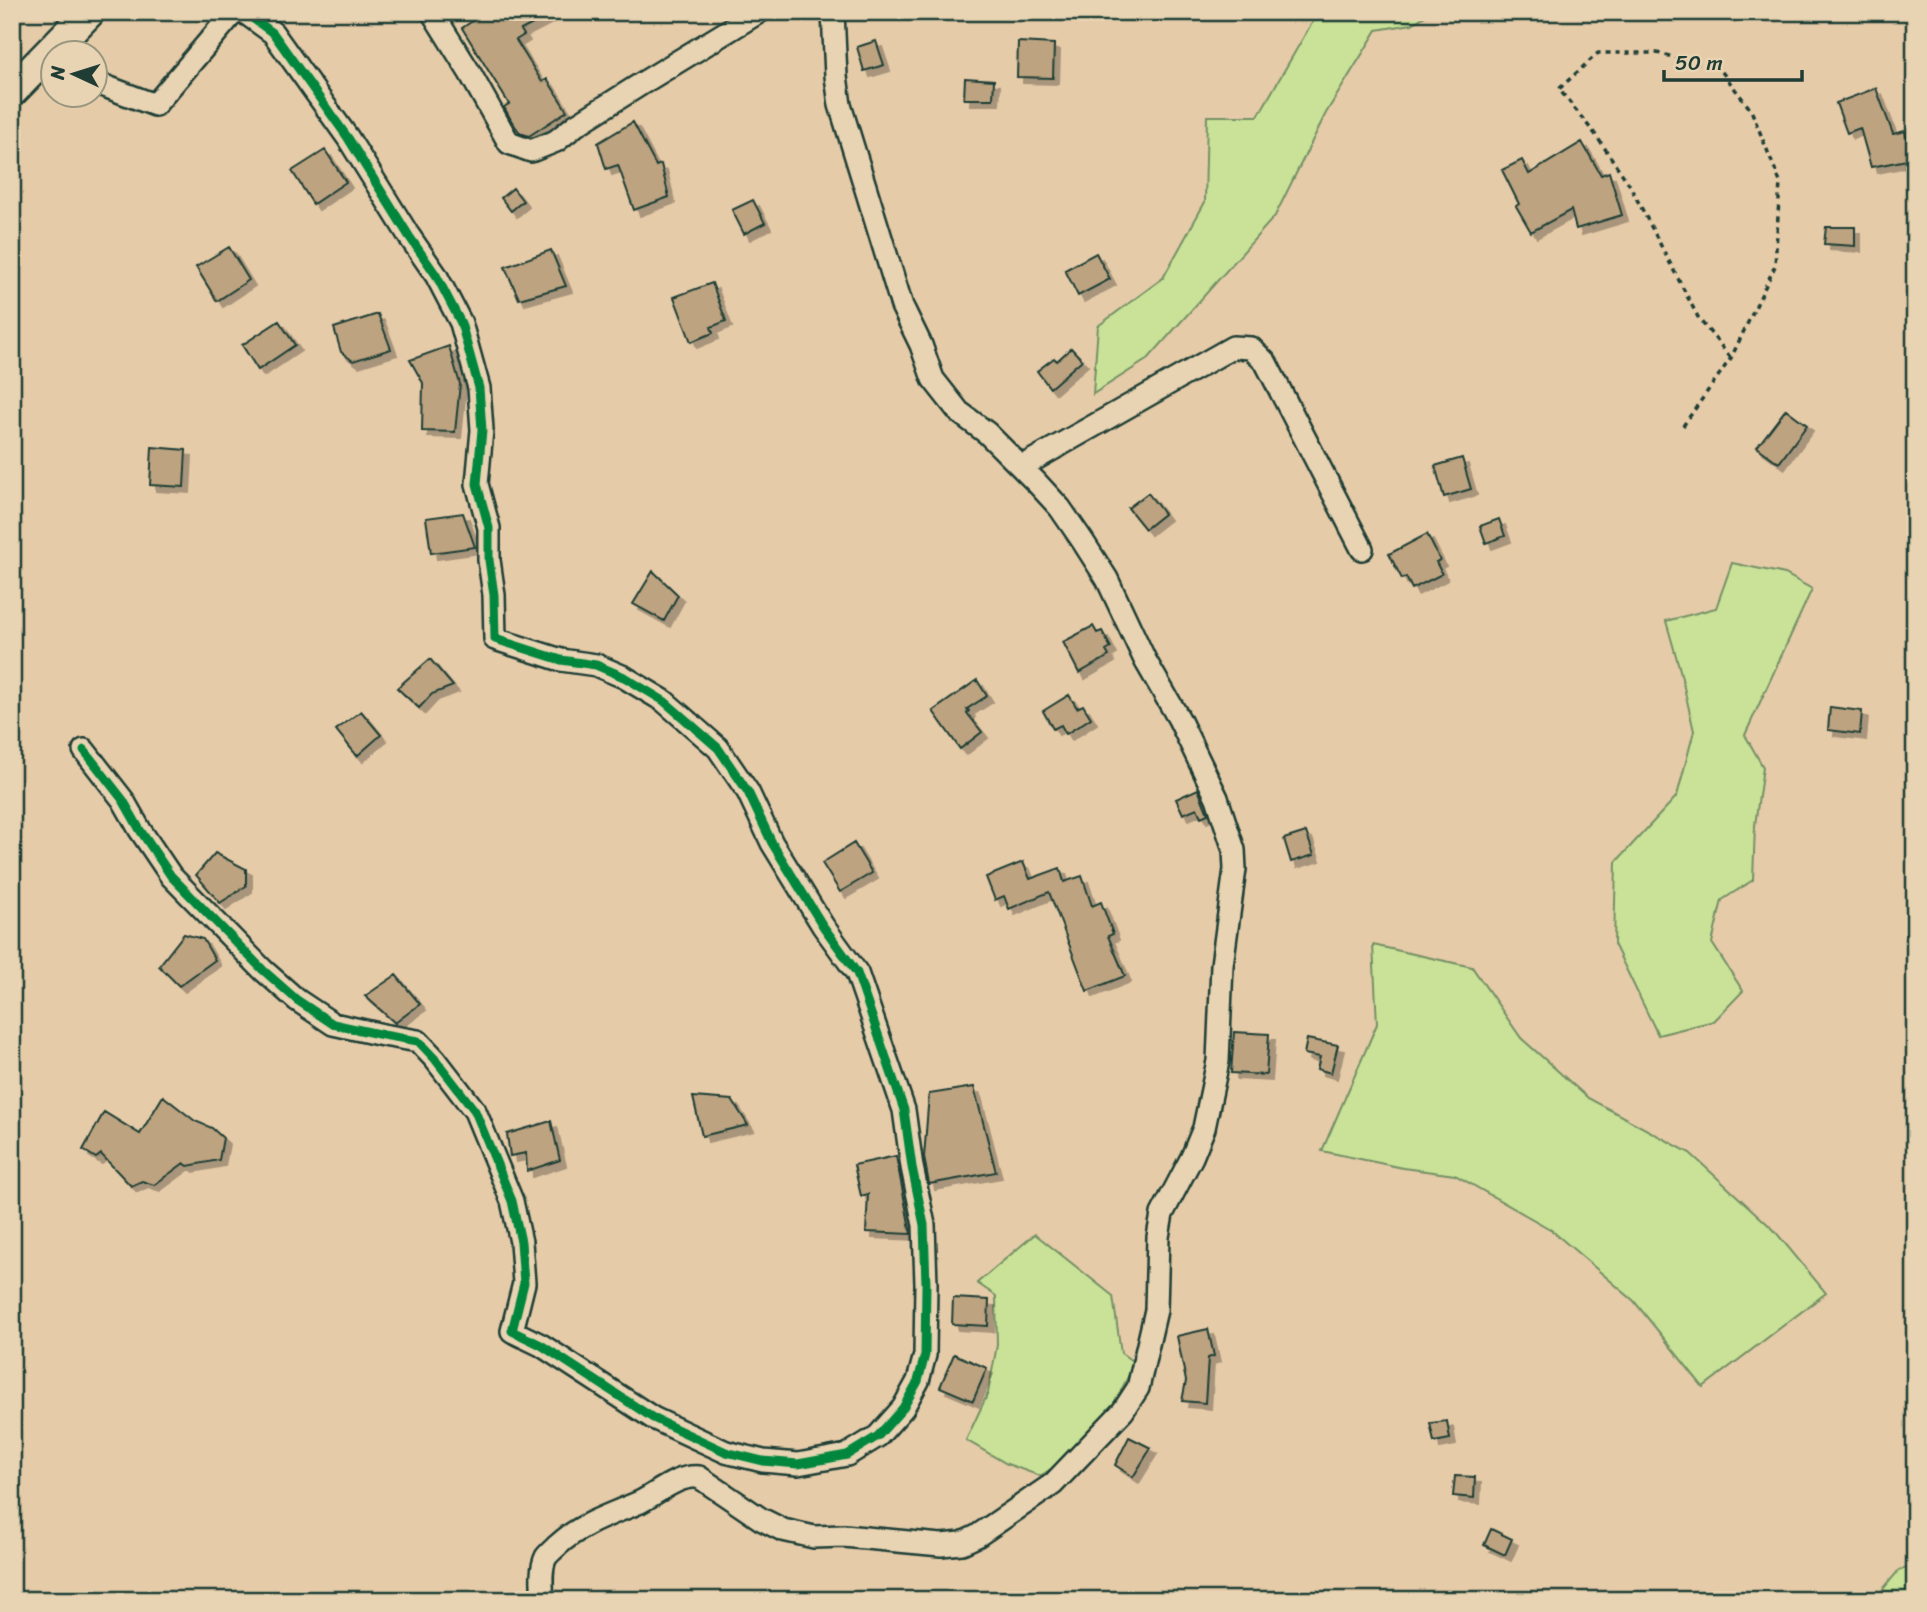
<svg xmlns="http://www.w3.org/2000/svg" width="1927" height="1612" font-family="Sriracha,sans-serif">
<defs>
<filter id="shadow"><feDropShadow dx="6" dy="6" stdDeviation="0" flood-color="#0004"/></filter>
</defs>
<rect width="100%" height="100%" fill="#e6cba8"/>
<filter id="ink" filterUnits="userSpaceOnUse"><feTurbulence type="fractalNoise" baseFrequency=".0143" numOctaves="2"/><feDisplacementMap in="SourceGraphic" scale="14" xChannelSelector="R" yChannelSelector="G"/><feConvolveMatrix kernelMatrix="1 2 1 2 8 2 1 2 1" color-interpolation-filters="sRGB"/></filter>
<g filter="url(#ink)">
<!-- green -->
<path fill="#c9e297" stroke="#749066" stroke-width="2" d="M1321 12H1431L1412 24 1377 30 1326 113 1275 216 1148 359 1093 394 1098 326 1163 278 1205 202 1207 116H1258L1310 26Z
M1732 563 1785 574 1812 589 1745 735 1763 767 1755 825 1753 880 1722 900 1712 943 1743 991 1714 1021 1658 1035 1614 944 1616 862 1677 796 1694 731 1680 670 1666 621 1716 608Z
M1373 945 1472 967 1521 1038 1588 1098 1690 1153 1774 1230 1826 1293 1703 1387 1634 1301 1550 1229 1455 1175 1403 1168 1322 1151 1377 1024Z
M1035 1234 1113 1296 1121 1353 1135 1363 1108 1416 1068 1458 1040 1476 1007 1464 966 1440 988 1393 997 1345 996 1296 977 1283Z
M1915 1565V1600H1874L1898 1571Z"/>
<!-- building -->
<path fill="#bda380" stroke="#1f3d34" stroke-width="2" filter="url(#shadow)" d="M486 12H556L521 30 524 35 516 40 542 82 547 79 567 111 529 136 520 133 511 120 504 107 509 104 462 28Z
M876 41 884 65 864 71 857 47Z
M1018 42 1054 44 1053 78 1017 77Z
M965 78 994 80 993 99H964Z
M1876 88 1893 134 1905 131 1912 159 1871 167 1860 128 1847 133 1836 103Z
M633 122 656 166 661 164 669 197 634 210 618 165 606 169 598 143Z
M1582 142 1601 175 1609 172 1622 215 1576 229 1571 210 1531 232 1516 206 1519 204 1502 170 1522 160 1529 174Z
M325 150 346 182 313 204 292 171Z
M513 188 523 201 511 211 501 198Z
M753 200 765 223 744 234 732 210Z
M1826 227H1855V246L1824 244Z
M229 247 249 280 217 301 196 267Z
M551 250 566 286 519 299 505 267Z
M1096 253 1110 279 1078 296 1065 270Z
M712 283 726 321 711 327 713 333 691 342 674 297Z
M378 314 391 349 353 361 341 352 334 328Z
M279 321 295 345 258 370 242 345Z
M449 346 460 384 455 432 422 431 423 383 410 360Z
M1071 348 1082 360 1050 388 1037 371 1054 358 1057 361Z
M1786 409 1807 425 1779 463 1757 447Z
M152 447 186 450 184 487 150 485Z
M1462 458 1471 489 1444 497 1435 466Z
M1148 493 1164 514 1145 529 1128 508Z
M463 513 475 547 431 553 426 518Z
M1499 519 1505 536 1486 543 1480 526Z
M1427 534 1440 560 1436 562 1442 574 1412 589 1406 577 1402 579 1389 554Z
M653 571 678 595 664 621 633 604Z
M1093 626 1097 633 1102 631 1111 648 1106 651 1109 656 1079 673 1063 642Z
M430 659 453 686 432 694 419 708 397 688Z
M977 680 987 696 967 709 969 711 967 713 982 732 960 749 933 711Z
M1069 695 1077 708 1083 705 1091 718 1066 734 1061 725 1053 729 1043 711Z
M1830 707 1862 711 1860 734 1828 730Z
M361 711 381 735 357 756 336 730Z
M1198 789 1208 814 1201 817 1197 808 1183 814 1176 799Z
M1306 832 1314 855 1291 862 1284 839Z
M854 843 872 873 840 892 822 863Z
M215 853 246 869V886L220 903 196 875Z
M1023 862 1030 879 1060 868 1064 882 1082 876 1092 906 1101 902 1113 934 1108 936 1125 976 1087 991 1049 892 1009 909 1004 896 995 900 986 877Z
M184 934 203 939 215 960 179 986 159 966Z
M396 975 420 1004 395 1023 365 996Z
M1234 1032 1269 1034 1266 1075 1231 1073Z
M1307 1039 1338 1045 1331 1073 1317 1069 1320 1057 1304 1054Z
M974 1087 996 1172 929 1184 924 1157 929 1094Z
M163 1096 195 1121 212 1128 223 1138 219 1160 188 1166 184 1163 154 1185 142 1181 131 1186 101 1154 96 1158 83 1150 104 1112 140 1134Z
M693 1097 732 1100 748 1125 702 1136Z
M551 1121 560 1160 527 1171 526 1153 510 1156 507 1134Z
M896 1156 911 1234 866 1232 868 1194 861 1196 854 1165Z
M953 1298 989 1300 988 1326 952 1324Z
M1208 1329 1214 1356 1208 1358 1205 1403 1182 1401 1186 1381 1177 1336Z
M954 1354 987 1368 973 1401 940 1387Z
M1447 1421 1450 1439 1434 1442 1430 1423Z
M1129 1437 1151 1448 1133 1477 1115 1465Z
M1455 1476 1475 1477 1474 1498 1453 1496Z
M1491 1529 1512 1539 1505 1555 1484 1545Z"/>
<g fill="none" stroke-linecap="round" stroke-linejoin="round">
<!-- minor casing -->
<g stroke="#1f3d34" stroke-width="26">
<path id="minor" d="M432 12 470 73 509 143 531 151 556 141 576 125 641 84 759 12
M94 82 155 105 234 12
M1021 467 1233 347 1251 348 1266 363 1362 549
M84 750 123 800 140 830 171 876 263 970 297 1000 333 1024 383 1035 418 1041 435 1059 475 1111 512 1201 521 1242 524 1283 512 1331 541 1345 653 1418 685 1433 726 1452 763 1461 798 1464 847 1455 878 1436 903 1408 918 1381 925 1355 926 1284 924 1225 912 1167 904 1110 857 973 823 926 772 843 748 792 718 748 664 701 624 677 596 665 561 660 495 639 494 595 489 560V528L477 484 482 430 479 388 461 323 436 275 409 236 348 138 273 33 244 12
M543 1600C542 1586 540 1569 546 1557 549 1553 555 1548 558 1545 582 1523 610 1515 640 1502 658 1493 677 1475 699 1477L761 1519 783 1530 814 1537 844 1536 941 1545 962 1543 977 1536 1053 1484 1123 1411 1138 1388 1156 1310 1158 1237 1162 1214 1192 1157 1204 1128 1218 1061 1222 965 1235 869 1234 850 1217 798 1179 719 1145 660 1107 579 1082 540 1060 508 1037 483 987 433 959 412 933 379 921 345 902 306 840 105 836 76 833 12"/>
</g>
<!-- secondary casing -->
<g stroke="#1f3d34" stroke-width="35">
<path id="secondary" d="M12 91 89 12"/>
</g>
<!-- path -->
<path stroke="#1f3d34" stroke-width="3.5" stroke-dasharray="5 5" stroke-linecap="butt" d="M1683 426 1731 358 1775 266 1780 182 1751 110 1719 68 1657 53H1598L1559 89 1595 134 1629 184 1699 319 1731 358"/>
<!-- minor -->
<use href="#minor" stroke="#e8d3b2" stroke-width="21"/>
<!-- secondary -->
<use href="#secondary" stroke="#e8d3b2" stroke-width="30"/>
<!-- cycleway casing -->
<g stroke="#e8d3b2" stroke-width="13">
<path id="cycleway" d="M84 750 123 800 140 830 171 876 263 970 297 1000 333 1024 383 1035 418 1041 435 1059 475 1111 512 1201 521 1242 524 1283 512 1331 541 1345 653 1418 685 1433 726 1452 763 1461 798 1464 847 1455 878 1436 903 1408 918 1381 925 1355 926 1284 924 1225 912 1167 904 1110 857 973 823 926 772 843 748 792 718 748 664 701 624 677 596 665 561 660 495 639 494 595 489 560V528L477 484 482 430 479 388 461 323 436 275 409 236 348 138 273 33 244 12"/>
</g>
<!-- cycleway -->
<use href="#cycleway" stroke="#00873e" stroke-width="9"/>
</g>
</g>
<!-- margin -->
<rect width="1927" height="1612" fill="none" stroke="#e8d3b2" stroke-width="42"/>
<rect x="21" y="21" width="1885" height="1570" fill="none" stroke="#1f3d34" stroke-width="2.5" filter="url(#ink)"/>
<!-- north arrow -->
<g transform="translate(74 74) rotate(274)"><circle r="33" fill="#e8d3b2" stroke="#989780" stroke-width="2"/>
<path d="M0-5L12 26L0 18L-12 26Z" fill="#1f3d34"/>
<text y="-10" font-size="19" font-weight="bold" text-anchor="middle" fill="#1f3d34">N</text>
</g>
<!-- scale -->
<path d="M1664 70v10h138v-10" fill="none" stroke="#1f3d34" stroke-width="3.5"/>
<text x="1675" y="70" font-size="21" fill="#1f3d34" stroke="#e8d3b2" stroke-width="5" paint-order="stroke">50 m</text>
</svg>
